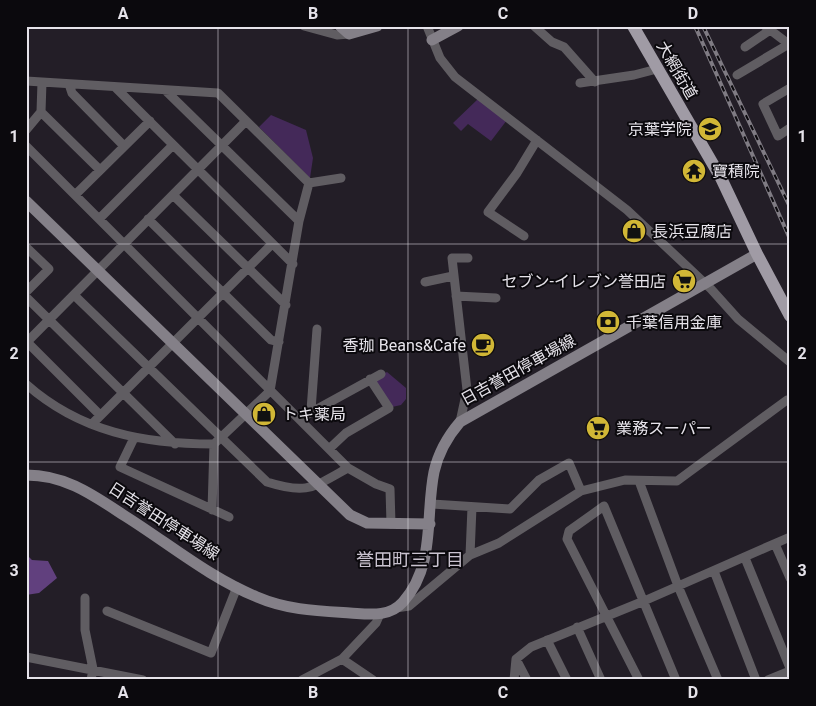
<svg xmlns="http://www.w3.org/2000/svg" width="816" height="706" font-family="Roboto,'Noto Sans JP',sans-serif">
<rect width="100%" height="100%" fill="#231e27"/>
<!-- green -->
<path fill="#442959" d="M478 99 507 120 491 141 468 124 461 131 453 123Z
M271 115 306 130 313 158 310 178 259 127Z
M387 372 406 388V399L401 405 392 407 374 381 376 377Z"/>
<!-- forest -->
<path fill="#61407e" d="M26 554 32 560 48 561 57 578 39 593 26 595Z"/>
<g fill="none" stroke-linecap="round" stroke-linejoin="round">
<!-- street -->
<path stroke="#605d62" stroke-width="9" d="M304 26 337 35 349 34
M427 26 440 58 455 77 627 210 711 289 738 319 790 362
M534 26 552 42 564 47 595 82
M765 26 790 45
M745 47 770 30
M737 75 789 44
M26 81 218 93 309 183
M580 83 634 75 657 69
M69 84 72 93 124 146
M115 87 293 264
M790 88 763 104 778 136 790 128
M165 90 299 221
M41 112 100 170
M26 130 41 112 42 82
M26 146 348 468 376 484 390 489 391 524
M309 183 341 178
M75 195 150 121
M173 195 286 305
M99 219 173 145
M148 219 271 340 279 342
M524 236 488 212 517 173 537 140
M26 247 49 269 26 292
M425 282 453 276
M74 295 267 482C308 495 313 487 348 468
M456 296 496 298
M26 297 175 444
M27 342 100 415
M26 343 246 121
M26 384C80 432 144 444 214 444L270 391 299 221 309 183
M311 410 317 329
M299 419 381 374
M460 422 467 390 452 258H468
M92 424 272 244
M134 438 120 467 229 517
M329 449 346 433 389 408 370 379
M639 481 678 586 718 680
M432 504 510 509 539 480 569 463 581 491 625 480 677 481 787 400
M212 510 214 444
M775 544 790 578
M470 555 472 507
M745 558 790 668
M714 571 756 680
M85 598V630L93 669 91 680
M396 608 409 606 470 555 499 543 581 491
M107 611 211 653 237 587
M577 627 601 680
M547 640 567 680
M26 657 143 680
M342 659 373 680
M516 659 527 680
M302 680 342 659 376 623 380 614
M514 680 516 659 531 647 644 601 790 537
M639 680 567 539 569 531 604 506 676 680
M768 680 790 671"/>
<!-- secondary -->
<path stroke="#848088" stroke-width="11" d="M340 26 349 34 377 26
M432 40 458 26
M26 201 350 515 367 523 430 524
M26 475C66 475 93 495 125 516 168 543 210 578 257 597 287 610 318 611 350 613 368 614 389 618 403 602 436 565 425 516 434 472 438 454 448 436 460 422L757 254"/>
<!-- primary -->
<path stroke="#a09ba5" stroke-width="12" d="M633 26 721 178 757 254 790 316"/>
<!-- rail casing -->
<g stroke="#7f7b83" stroke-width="4">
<path id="rail" d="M695 26 790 239
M703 26 790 207"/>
</g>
<!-- rail -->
<use href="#rail" stroke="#0b090d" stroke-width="2" stroke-dasharray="5.5" stroke-linecap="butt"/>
</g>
<!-- grid -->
<path fill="none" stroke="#e6e3ea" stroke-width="1" stroke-opacity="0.55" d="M218 26V680M408 26V680M598 26V680M26 244H790M26 462H790"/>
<!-- icons -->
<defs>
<g id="university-disc" transform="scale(1.25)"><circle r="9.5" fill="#d1b736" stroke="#0b090d"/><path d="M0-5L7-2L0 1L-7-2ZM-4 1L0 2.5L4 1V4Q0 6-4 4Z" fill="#111"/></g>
<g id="temple-disc" transform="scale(1.25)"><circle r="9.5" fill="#d1b736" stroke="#0b090d"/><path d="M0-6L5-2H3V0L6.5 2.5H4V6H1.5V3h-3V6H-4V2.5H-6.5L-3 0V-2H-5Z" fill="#111"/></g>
<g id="shop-disc" transform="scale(1.25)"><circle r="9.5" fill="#d1b736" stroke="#0b090d"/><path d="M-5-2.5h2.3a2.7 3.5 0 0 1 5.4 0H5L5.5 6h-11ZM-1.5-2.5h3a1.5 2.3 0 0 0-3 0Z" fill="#111"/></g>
<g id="supermarket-disc" transform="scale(1.25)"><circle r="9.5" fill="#d1b736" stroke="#0b090d"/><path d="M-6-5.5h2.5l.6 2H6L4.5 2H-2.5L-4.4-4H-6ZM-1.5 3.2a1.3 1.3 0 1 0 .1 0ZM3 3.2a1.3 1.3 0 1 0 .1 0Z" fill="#111"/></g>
<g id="bank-disc" transform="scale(1.25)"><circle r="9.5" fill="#d1b736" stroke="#0b090d"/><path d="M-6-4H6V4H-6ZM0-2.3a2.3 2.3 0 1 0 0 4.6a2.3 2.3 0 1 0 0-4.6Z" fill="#111"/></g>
<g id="cafe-disc" transform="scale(1.25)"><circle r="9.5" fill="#d1b736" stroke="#0b090d"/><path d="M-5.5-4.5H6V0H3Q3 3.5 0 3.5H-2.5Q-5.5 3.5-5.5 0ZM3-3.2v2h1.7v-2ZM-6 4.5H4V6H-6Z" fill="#111"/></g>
</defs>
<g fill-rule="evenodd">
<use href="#university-disc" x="710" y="129"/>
<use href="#temple-disc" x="694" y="171"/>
<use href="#shop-disc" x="634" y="231"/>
<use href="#supermarket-disc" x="684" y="281"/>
<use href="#bank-disc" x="608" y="322"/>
<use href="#cafe-disc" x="483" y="345"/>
<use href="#shop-disc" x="264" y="414"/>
<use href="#supermarket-disc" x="598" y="428"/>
</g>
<g text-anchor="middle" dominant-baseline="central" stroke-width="4" stroke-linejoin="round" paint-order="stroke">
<!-- street labels -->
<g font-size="16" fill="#e6e3ea" stroke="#0b090d">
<text transform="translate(677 70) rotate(60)">大網街道</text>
<text transform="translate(518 370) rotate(-29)">日吉誉田停車場線</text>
<text transform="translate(164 521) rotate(33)">日吉誉田停車場線</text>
</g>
<!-- poi labels -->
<g font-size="16" fill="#e6e3ea" stroke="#0b090d" text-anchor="start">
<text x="692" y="129" text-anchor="end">京葉学院</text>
<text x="712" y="171">寶積院</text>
<text x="652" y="231">長浜豆腐店</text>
<text x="666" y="281" text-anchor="end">セブン-イレブン誉田店</text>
<text x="626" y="322">千葉信用金庫</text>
<text x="466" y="345" text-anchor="end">香珈 Beans&amp;Cafe</text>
<text x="282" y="414">トキ薬局</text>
<text x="616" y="428">業務スーパー</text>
</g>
<!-- neighbourhood labels -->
<g font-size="18" fill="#c9c2cf" stroke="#0b090d">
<text x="410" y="559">誉田町三丁目</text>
</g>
</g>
<!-- border -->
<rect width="816" height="706" fill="none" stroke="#0b090d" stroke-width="55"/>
<rect x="28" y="28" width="760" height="650" fill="none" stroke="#e6e3ea" stroke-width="2"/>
<g font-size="16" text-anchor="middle" font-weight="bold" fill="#e6e3ea">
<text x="123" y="19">A</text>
<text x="313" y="19">B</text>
<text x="503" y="19">C</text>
<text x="693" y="19">D</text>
<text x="14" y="142">1</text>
<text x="802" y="142">1</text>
<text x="14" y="359">2</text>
<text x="802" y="359">2</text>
<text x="14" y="576">3</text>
<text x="802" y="576">3</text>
<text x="123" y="698">A</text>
<text x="313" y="698">B</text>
<text x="503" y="698">C</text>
<text x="693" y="698">D</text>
</g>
</svg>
